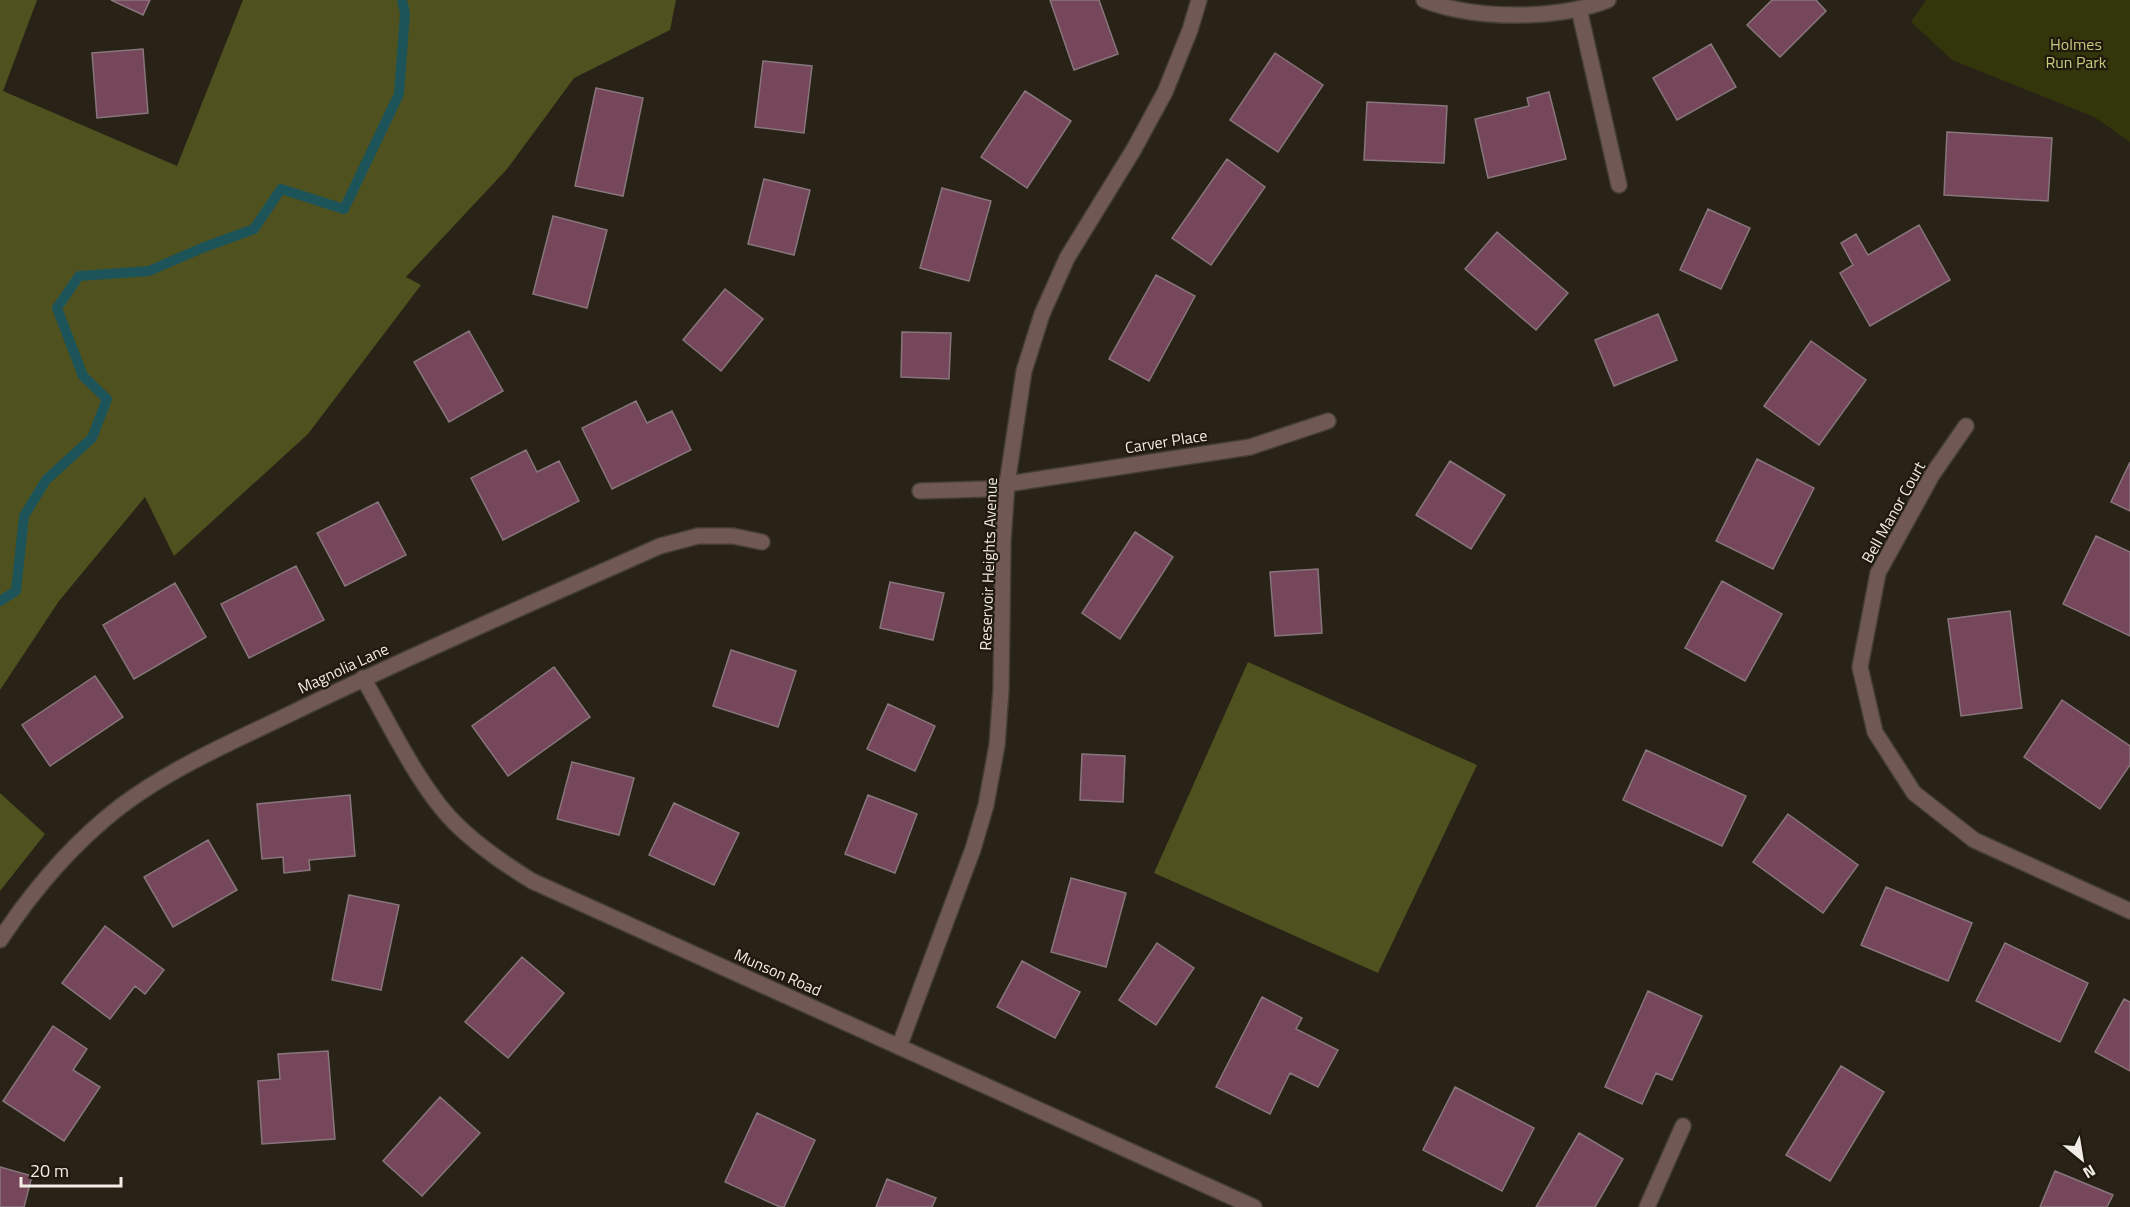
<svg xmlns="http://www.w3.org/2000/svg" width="2130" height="1207" font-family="'Titillium Web',sans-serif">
<rect width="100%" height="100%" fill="#292217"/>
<!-- green -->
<path fill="#33350b" d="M1926 0H2130V142L2094 117 1952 60 1911 22Z"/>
<!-- forest -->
<path fill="#4f521f" d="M0 0H37L3 91 177 166 243 0H676L670 30 574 78 507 169 406 277 421 285 308 434 174 556 145 497 59 601 0 690Z
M1248 662 1477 765 1378 973 1154 873Z
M0 793 45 834 0 891Z"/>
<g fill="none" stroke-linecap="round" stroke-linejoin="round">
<!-- stream -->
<path stroke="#1d545a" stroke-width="10" d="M0 601 16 591 24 516 46 480 92 438 107 399 83 376 57 308 79 276 149 271 202 248 254 229 281 189 344 209 399 94 405 13 402 0"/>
</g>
<!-- building -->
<path fill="#76465a" stroke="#87767c" stroke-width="1.5" d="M111 0H150L143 15Z
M1050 0H1099L1118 54 1074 70Z
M1772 0H1816L1826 11 1780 57 1747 25Z
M1711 44 1736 87 1677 120 1653 78Z
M143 49 148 113 97 118 92 53Z
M1275 53 1323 85 1278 152 1230 120Z
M763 61 812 66 804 133 755 127Z
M596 88 643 98 623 196 575 186Z
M1025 91 1071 121 1027 188 981 157Z
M1549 92 1566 159 1488 178 1475 119 1529 106 1527 98Z
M1367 102 1447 106 1444 163 1364 160Z
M1947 132 2052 138 2048 201 1944 195Z
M1227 159 1265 187 1211 265 1172 238Z
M764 179 810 190 794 255 748 244Z
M942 188 991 201 969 281 920 268Z
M1708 209 1750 228 1721 289 1680 270Z
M553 216 607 230 587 308 533 294Z
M1919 225 1950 280 1870 326 1840 273 1853 265 1841 243 1856 234 1868 255Z
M1497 232 1568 293 1536 330 1465 269Z
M1156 275 1195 296 1149 381 1109 359Z
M725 289 763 319 721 371 683 340Z
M1658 314 1677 360 1614 386 1595 340Z
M469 331 503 391 449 422 414 362Z
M902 332 951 333 949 379 901 377Z
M1811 341 1866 380 1819 445 1764 406Z
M636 401 647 423 672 411 691 450 612 489 582 428Z
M526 450 537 472 559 461 579 501 503 540 471 478Z
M1757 459 1814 488 1773 569 1716 541Z
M1450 461 1505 495 1471 549 1416 515Z
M2130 462V511L2111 502Z
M378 502 406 555 345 586 317 533Z
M1135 532 1173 557 1120 639 1082 613Z
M2096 536 2130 552V636L2063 604Z
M296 566 324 620 249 658 221 604Z
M1318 569 1322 633 1275 636 1270 572Z
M1722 581 1782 614 1745 681 1685 648Z
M890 582 944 593 933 640 880 628Z
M175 583 206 637 134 679 103 625Z
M2010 611 2022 708 1961 716 1948 619Z
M731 650 796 671 778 727 713 706Z
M554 667 590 717 508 776 472 726Z
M95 676 123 717 50 766 22 725Z
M2062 700 2130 746V765L2100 809 2024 757Z
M888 704 935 726 915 771 867 749Z
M1646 750 1746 796 1722 846 1623 800Z
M1082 754 1125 756 1123 802 1080 800Z
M572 762 634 778 619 835 557 819Z
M350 795 355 856 309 860 310 870 284 873 283 857 262 859 257 804Z
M868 795 917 814 895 873 845 854Z
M674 803 739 833 714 885 649 855Z
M1788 814 1858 865 1823 913 1753 862Z
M208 840 237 890 173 927 144 877Z
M1071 878 1126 893 1106 967 1051 952Z
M1886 887 1972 923 1948 981 1861 945Z
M349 895 399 905 381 990 332 980Z
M105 926 164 970 145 994 135 986 110 1019 62 983Z
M1157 943 1194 968 1156 1025 1119 1000Z
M2005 943 2088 983 2060 1042 1976 1001Z
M522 957 564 993 508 1058 465 1022Z
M1022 961 1080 992 1055 1038 997 1007Z
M1648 991 1702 1016 1672 1080 1656 1073 1642 1104 1605 1087Z
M1262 997 1302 1018 1296 1029 1338 1050 1318 1087 1290 1073 1270 1114 1216 1087Z
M2124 999 2130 1002V1071L2095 1052Z
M53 1026 87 1049 73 1070 100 1087 64 1141 3 1101Z
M328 1051 335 1139 262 1144 258 1081 280 1079 278 1054Z
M1841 1066 1884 1092 1830 1181 1786 1155Z
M1455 1087 1534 1128 1502 1191 1423 1150Z
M440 1097 480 1133 422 1196 383 1161Z
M757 1113 815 1140 784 1207H780L725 1182Z
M1579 1133 1623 1159 1595 1207H1536Z
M0 1167 32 1176 24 1207H0Z
M2055 1171 2113 1195 2107 1207H2040Z
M887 1179 936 1198 932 1207H876Z"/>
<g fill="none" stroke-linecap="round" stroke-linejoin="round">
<!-- service casing -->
<g stroke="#453e34" stroke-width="18">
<path id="service" d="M1579 9 1619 185
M1647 1207 1683 1126"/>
</g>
<!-- minor casing -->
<g stroke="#453e34" stroke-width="18">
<path id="minor" d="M1424 0C1475 20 1557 20 1608 0
M1966 426 1932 475 1878 573 1860 667 1875 732 1914 793 1974 840 2130 911
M920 491 986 489 1007 484 1250 447 1328 421
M363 678C390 724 420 790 458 826 481 848 505 864 532 881L1254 1207
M0 940C33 890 73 843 121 806 173 767 234 741 292 713 413 654 537 601 660 546L698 536H733L762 542
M899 1047 973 849 986 805 997 745 1001 690 1003 540 1007 484 1024 371 1042 314 1067 258 1134 149 1165 92 1190 30 1199 0"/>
</g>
<!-- service -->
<use href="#service" stroke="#705954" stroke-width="15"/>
<!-- minor -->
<use href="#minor" stroke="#705954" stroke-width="15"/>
</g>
<g text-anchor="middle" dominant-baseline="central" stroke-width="4.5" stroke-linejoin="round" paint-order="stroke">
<!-- park labels -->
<g font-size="16" fill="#c5cb7c" stroke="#20190e">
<text x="2076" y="44">Holmes<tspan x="2076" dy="18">Run Park</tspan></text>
</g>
<!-- street labels -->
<g font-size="16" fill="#f1ece5" stroke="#20190e">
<text transform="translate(1166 441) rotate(-9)">Carver Place</text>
<text transform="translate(1893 512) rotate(-61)">Bell Manor Court</text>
<text transform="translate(988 564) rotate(-88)">Reservoir Heights Avenue</text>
<text transform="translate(343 668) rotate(-25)">Magnolia Lane</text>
<text transform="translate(778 972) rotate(24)">Munson Road</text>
</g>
</g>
<!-- north arrow -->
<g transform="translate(2082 1159) rotate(150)" stroke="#20190e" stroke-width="4.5" paint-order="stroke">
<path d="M0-4.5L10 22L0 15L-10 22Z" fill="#f1ece5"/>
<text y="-9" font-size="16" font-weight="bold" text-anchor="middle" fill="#f1ece5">N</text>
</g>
<!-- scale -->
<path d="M21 1177v9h100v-9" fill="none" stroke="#f1ece5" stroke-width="3"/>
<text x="30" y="1177" font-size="18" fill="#f1ece5" stroke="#20190e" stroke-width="4.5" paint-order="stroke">20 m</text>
</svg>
